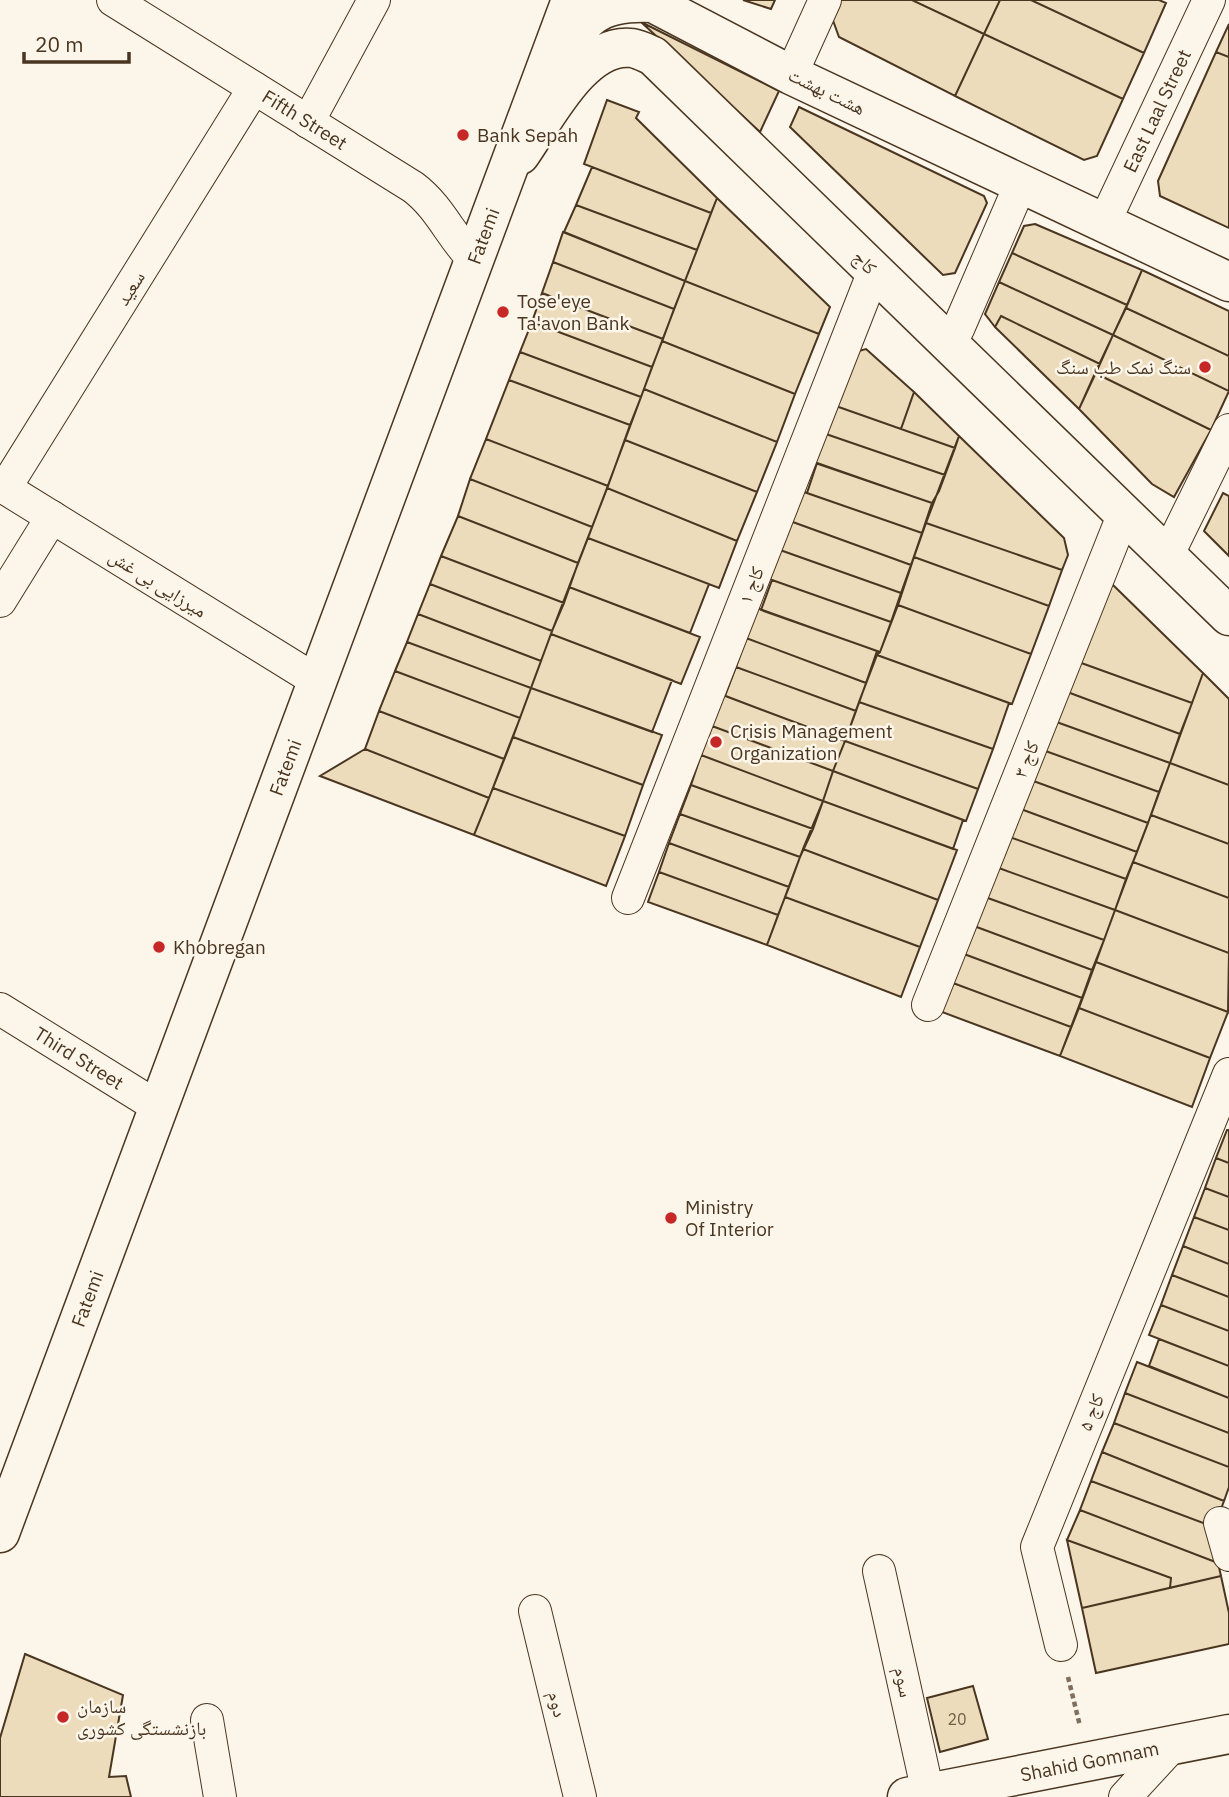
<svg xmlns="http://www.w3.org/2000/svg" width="1229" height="1797" font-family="'IBM Plex Sans','Noto Naskh Arabic',sans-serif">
<rect width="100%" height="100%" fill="#fbf6e9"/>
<!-- building -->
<path fill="#ecdcbc" stroke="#4a3520" stroke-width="2" d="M743 0H775L771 9Z
M838 0H912L984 34 955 96 839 37 831 15Z
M912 0H1000L984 34Z
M1000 0H1031L1144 53 1123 99 984 34Z
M1031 0H1159L1166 3 1144 53Z
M641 22 779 91 760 132Z
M1229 24V57L1216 52Z
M984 34 1123 99 1097 156 1084 160 955 96Z
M1216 52 1229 57V228L1160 196 1158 181Z
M607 100 639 112 636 118 717 198 711 213 584 164Z
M799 107 984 196 987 203 955 273 943 275 790 127Z
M592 167 711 213 697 250 576 205Z
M717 198 830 307 819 334 685 281Z
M576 205 697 250 685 281 564 232Z
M1035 224 1142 270 1127 305 1012 253 1024 226Z
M563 232 685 281 674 309 553 262Z
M1012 253 1127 305 1113 335 999 282Z
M553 262 674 309 663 339 542 293Z
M1142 270 1229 311V356L1126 308Z
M685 281 819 334 795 394 662 341Z
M999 282 1113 335 1100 364 1001 316 995 327 985 314Z
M542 293 663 339 652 367 532 322Z
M1126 308 1229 356V391L1113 335Z
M1001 316 1100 364 1079 409 995 327Z
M532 322 652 367 641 397 520 352Z
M1113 335 1229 391 1211 430 1095 373Z
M662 341 795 394 777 442 644 389Z
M866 349 914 392 901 429 833 405 855 352Z
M520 352 641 397 630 425 509 380Z
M1095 373 1211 430 1174 497 1152 484 1079 409Z
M509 380 630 425 608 486 486 439Z
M644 389 777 442 757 492 625 440Z
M914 392 959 436 955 448 901 429Z
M833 405 955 448 945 475 823 433Z
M823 433 945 475 939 491 932 503 812 462Z
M959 436 1064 538 1068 555 1062 570 926 523Z
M486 439 608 486 592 527 470 479Z
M625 440 757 492 737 541 607 488Z
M817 463 932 503 922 533 807 493Z
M470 479 592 527 578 563 458 516Z
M607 488 737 541 719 588 588 538Z
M801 491 922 533 911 565 790 521Z
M1223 493 1229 496V556L1204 531Z
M458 516 578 563 564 603 441 556Z
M790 521 911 565 901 593 780 550Z
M926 523 1062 570 1049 606 914 557Z
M588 538 709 584 690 633 569 587Z
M780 550 901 593 891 622 769 579Z
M441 556 564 603 552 631 430 584Z
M914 557 1049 606 1031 654 898 605Z
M772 580 891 622 880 652 761 610Z
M430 584 552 631 541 661 418 614Z
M1113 585 1203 673 1192 703 1073 660 1099 590Z
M569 587 700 637 681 684 551 634Z
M898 605 1031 654 1012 704 877 655 880 652Z
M757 608 877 651 866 683 746 638Z
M418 614 541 661 531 688 407 642Z
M551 634 672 680 652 732 531 688Z
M746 638 866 683 856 711 736 667Z
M407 642 531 688 520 718 395 671Z
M877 655 1009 703 993 749 859 702Z
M1073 660 1192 703 1180 734 1062 690Z
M736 667 856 711 845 741 725 696Z
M395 671 520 718 504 759 379 711Z
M1203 673 1229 699V785L1170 763Z
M531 688 662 735 643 785 513 737Z
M1062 690 1180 734 1170 763 1051 720Z
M723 695 845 741 833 771 712 726Z
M859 702 993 749 978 789 845 741Z
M379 711 504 759 489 798 365 749Z
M1051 720 1170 763 1159 792 1040 749Z
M712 726 833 771 823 801 701 755Z
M513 737 643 785 625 836 493 788Z
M845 741 978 789 966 821 833 771Z
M365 749 489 798 474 835 320 776Z
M1040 749 1159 792 1148 823 1028 779Z
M701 755 823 801 813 829 691 785Z
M1170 763 1229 785V844L1151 815Z
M833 771 963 820 953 849 823 801Z
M1028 779 1148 823 1137 852 1018 808Z
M691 785 813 829 800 857 680 814Z
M493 788 625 836 606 886 474 835Z
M823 801 957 850 938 900 803 849Z
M1018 808 1137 852 1126 879 1007 836Z
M680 814 800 857 789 887 669 843Z
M1151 815 1229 844V898L1133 862Z
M1007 836 1126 879 1115 910 996 867Z
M669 843 789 887 778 915 659 872Z
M803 849 938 900 920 947 785 897Z
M1133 862 1229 898V953L1115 910Z
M996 867 1115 910 1104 940 985 897Z
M659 872 778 915 767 945 648 902Z
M785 897 920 947 901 997 767 945Z
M985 897 1104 940 1092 970 974 926Z
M1115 910 1229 953 1228 1012 1096 962Z
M974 926 1092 970 1082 998 964 954Z
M964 954 1082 998 1071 1027 953 983Z
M1096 962 1228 1012 1210 1058 1079 1008Z
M953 983 1071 1027 1060 1056 942 1012Z
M1079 1008 1210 1058 1192 1107 1060 1056Z
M1227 1130H1229V1163L1216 1158Z
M1216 1158 1229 1163V1197L1205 1188Z
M1205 1188 1229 1197V1230L1194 1217Z
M1194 1217 1229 1230V1264L1183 1246Z
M1183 1246 1229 1264V1297L1172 1275Z
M1172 1275 1229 1297V1331L1161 1305Z
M1161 1305 1229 1331V1366L1149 1335Z
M1159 1339 1229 1366V1398L1149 1366Z
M1137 1362 1229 1398V1433L1125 1393Z
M1125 1393 1229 1433V1467L1114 1423Z
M1114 1423 1229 1467V1487L1224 1501 1102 1452Z
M1102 1452 1224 1501 1214 1527 1091 1481Z
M1091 1481 1214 1527 1218 1563 1080 1510Z
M1080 1510 1218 1563 1221 1576 1170 1588 1171 1578 1067 1540Z
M1067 1540 1171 1578 1170 1588 1082 1608Z
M1221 1576 1229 1613V1644L1096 1673 1082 1608Z
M25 1654 123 1695 109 1777 126 1776 131 1797H0V1738Z
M973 1686 988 1739 940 1752 927 1698Z"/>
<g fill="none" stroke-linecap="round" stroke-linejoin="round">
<!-- street casing -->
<g stroke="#4a3520" stroke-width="34">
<g id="street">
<path id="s1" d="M113 0 413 187C440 207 451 237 474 260"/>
<path d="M791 75 825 0"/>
<path d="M308 122 374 0"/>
<path id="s2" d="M1104 223 1209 0"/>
<path d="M958 329 1021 183"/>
<path d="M0 485 317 681"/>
<path d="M5 488 254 88"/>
<path d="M1174 542 1229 430"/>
<path d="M0 601 52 517"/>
<path d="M628 898 874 271"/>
<path d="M928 1005 1124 513"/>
<path id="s3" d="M0 1009 158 1107"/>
<path d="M1220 1523 1229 1555"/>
<path d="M879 1571 928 1793"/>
<path d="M535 1611 580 1797"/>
<path d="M1061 1645 1037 1547 1229 1074"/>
<path d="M207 1720 220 1797"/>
<path d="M1125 1797 1174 1744"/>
</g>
</g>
<!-- secondary casing -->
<g stroke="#4a3520" stroke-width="41">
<path id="secondary" d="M557 67C581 18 595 0 653 3L791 75 1229 282
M520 155C545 120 582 42 632 48 639 49 646 53 653 56L1229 616"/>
</g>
<!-- primary casing -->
<g stroke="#4a3520" stroke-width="41">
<g id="primary">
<path id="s4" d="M0 1533 571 0"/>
<path id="s5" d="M907 1797 1229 1734"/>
</g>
</g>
<!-- path -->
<path stroke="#7f6f5c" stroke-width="4.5" stroke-dasharray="5 3.5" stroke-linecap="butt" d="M1068 1677 1080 1726"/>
<!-- street -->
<use href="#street" stroke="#fbf6e9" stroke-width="32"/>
<!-- secondary -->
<use href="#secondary" stroke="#fbf6e9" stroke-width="38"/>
<!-- primary -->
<use href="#primary" stroke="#fbf6e9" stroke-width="38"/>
</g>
<!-- markers -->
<g fill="#c62828" stroke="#fbf6e9" stroke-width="2.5">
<circle cx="463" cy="135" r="7"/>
<circle cx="503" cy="312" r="7"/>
<circle cx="1205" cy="367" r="7"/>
<circle cx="716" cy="742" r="7"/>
<circle cx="159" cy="947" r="7"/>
<circle cx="671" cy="1218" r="7"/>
<circle cx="63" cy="1717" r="7"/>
</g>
<g text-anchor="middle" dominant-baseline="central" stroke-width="5" stroke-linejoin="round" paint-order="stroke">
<!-- number labels -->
<g font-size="16" fill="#725f47">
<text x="957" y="1719">20</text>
</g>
<!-- street labels -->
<g font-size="19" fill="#4a3520" stroke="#fbf6e9">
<text transform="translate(827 91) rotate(26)">هشت بهشت</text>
<text stroke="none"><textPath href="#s2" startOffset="124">East Laal Street</textPath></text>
<text stroke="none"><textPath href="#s1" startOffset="226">Fifth Street</textPath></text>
<text stroke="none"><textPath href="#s4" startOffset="1384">Fatemi</textPath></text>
<text transform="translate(865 262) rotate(44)">کاج</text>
<text transform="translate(130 288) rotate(-58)">سعید</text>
<text transform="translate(158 583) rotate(32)">میرزایی بی غش</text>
<text transform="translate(751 585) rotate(-69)">کاج ۱</text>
<text transform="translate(1026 759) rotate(-68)">کاج ۳</text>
<text stroke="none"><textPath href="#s4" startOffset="817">Fatemi</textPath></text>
<text stroke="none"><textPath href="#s3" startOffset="93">Third Street</textPath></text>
<text stroke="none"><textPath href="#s4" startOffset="250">Fatemi</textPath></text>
<text transform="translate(1091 1412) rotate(-68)">کاج ۵</text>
<text transform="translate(904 1682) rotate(78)">سوم</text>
<text transform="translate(558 1704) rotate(76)">دوم</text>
<text stroke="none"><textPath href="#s5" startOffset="186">Shahid Gomnam</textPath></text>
</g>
<!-- poi labels -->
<g font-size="19" fill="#4a3520" stroke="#fbf6e9" text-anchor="start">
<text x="477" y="135">Bank Sepah</text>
<text x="517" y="301">Tose'eye<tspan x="517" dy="22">Ta'avon Bank</tspan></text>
<text x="1191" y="367" text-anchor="end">سنگ نمک طب سنگ</text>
<text x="730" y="731">Crisis Management<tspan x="730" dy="22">Organization</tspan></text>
<text x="173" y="947">Khobregan</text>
<text x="685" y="1207">Ministry<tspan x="685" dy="22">Of Interior</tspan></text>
<text x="77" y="1706">سازمان<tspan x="77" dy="22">بازنشستگی کشوری</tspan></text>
</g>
</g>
<!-- scale -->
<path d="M24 52v10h105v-10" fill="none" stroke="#4a3520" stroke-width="3.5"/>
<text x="35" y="52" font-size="21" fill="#4a3520" stroke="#fbf6e9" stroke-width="5" paint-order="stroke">20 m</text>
</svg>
